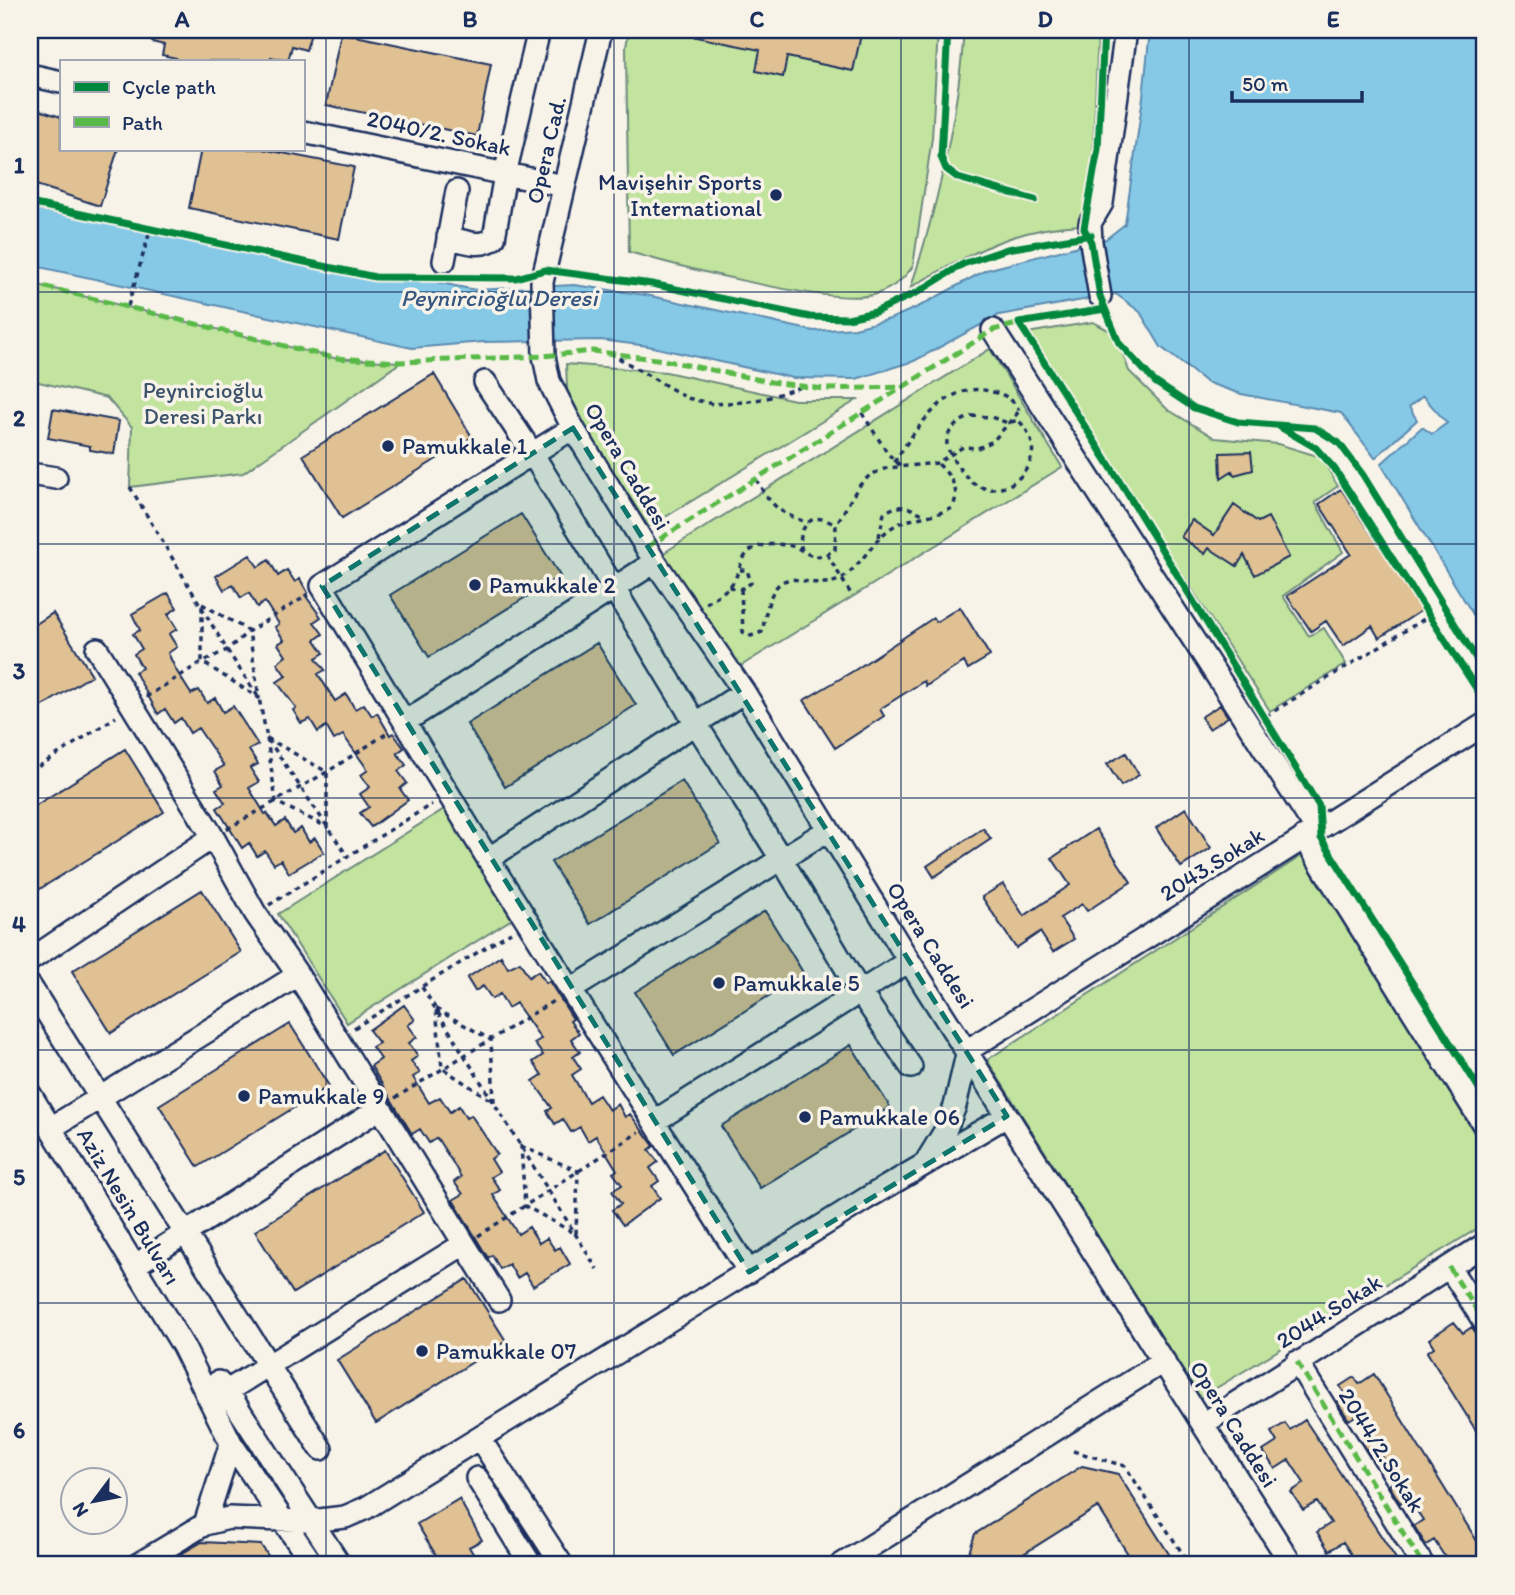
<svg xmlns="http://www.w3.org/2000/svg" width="1515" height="1595" font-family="Itim,sans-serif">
<rect width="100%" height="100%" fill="#f7f3e8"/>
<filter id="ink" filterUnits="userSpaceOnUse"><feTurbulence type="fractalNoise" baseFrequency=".0143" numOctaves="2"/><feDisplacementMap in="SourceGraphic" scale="14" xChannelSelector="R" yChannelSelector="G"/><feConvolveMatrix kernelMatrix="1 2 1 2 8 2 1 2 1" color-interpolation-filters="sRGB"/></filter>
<g filter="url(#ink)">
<!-- green -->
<path fill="#c2e49e" stroke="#6e8a7e" stroke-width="2" d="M629 30H938L932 138 913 266C903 280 893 288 876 294 836 308 674 265 629 252L626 47Z
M964 30H1098L1091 199 1081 225C1010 228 971 254 911 287 938 204 958 117 964 30Z
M30 283 334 358 401 362 243 473 130 487 132 427 107 398 30 380Z
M1093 322 1116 334 1129 371 1167 409 1215 438 1278 444 1321 457 1338 486 1315 502 1343 552 1283 596 1309 636 1324 628 1346 664 1270 711 1027 333Z
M990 349 1062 467 736 669 662 554Z
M566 364 666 372 795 400H857L649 527 568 409Z
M449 806 518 915 347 1023 278 914Z
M1303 855 1485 1145V1224L1200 1398 987 1060Z"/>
<!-- water -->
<path fill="#86c9e7" stroke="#5b8bb0" stroke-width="2" d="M1150 30H1485V634L1381 464 1422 427 1432 434 1447 423 1423 396 1409 407 1417 420 1375 458 1341 413 1241 394 1206 382 1161 347 1140 312 1116 294 999 315 914 361 856 379 793 378 648 346 600 340 484 342 412 348 30 265V208L375 277H410L476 290 574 285 646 295 814 331 855 328 890 319 920 306 986 270 1106 239 1125 224 1143 97Z"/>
<!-- building -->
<path fill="#dfc193" stroke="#1b2f5e" stroke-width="2" d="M155 30H183L218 40 221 30H312L306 50 292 46 288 61 271 57 270 61H175L176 58 162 55 164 45 152 42Z
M692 30H862L853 71 787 57 783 77 756 71 760 50 691 36Z
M341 33 491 64 477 136 326 105Z
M30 107 61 117V149H118L100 206 30 183Z
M201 149H262L354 167 339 239 189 208Z
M434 374 472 437 342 518 303 455Z
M53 409 119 421 114 454 90 450V446L48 438Z
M1251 452 1253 470 1234 475 1232 471 1221 478 1220 453Z
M1341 489 1422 610 1379 638 1372 626 1343 646 1326 621 1311 631 1287 596 1351 554 1319 504Z
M1234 505 1258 522 1268 517 1289 557 1255 575 1244 555 1237 566 1209 548 1205 554 1181 537 1192 520 1214 535Z
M521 514 560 576 429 657 390 595Z
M250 555 258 567 269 560 278 576 287 570 295 582 300 579 308 593 305 595 321 617 314 622 323 634 315 640 324 653 316 658 325 670 318 674 335 701 346 694 355 709 364 704 372 716 377 713 390 735 393 733 404 748 397 753 406 765 398 771 407 783 400 789 408 800 371 827 360 813 369 807 360 794 370 787 361 775 368 770 343 735 334 740 326 726 318 732 310 719 301 723 293 710 296 708 277 682 286 676 277 663 286 656 278 644 284 640 275 627 279 624 265 602 257 607 249 593 241 598 233 585 224 590 216 576Z
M168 593 177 608 168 614 177 629 169 634 177 647 168 653 176 670 191 694 199 690 207 703 215 698 223 712 233 706 258 745 249 750 258 764 250 768 259 782 249 788 265 814 267 813 276 826 285 820 293 833 301 828 309 842 315 838 324 852 289 873 281 860 274 864 265 851 257 856 249 843 242 848 217 808 225 803 216 789 223 785 215 771 224 766 198 728 190 733 181 718 174 723 165 709 158 714 135 672 142 668 134 654 142 649 133 634 140 630 132 614Z
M960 607 990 656 968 669 964 662 926 686 924 681 880 709 884 716 835 748 804 700 855 670 933 618 936 622Z
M53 613 92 675 30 714V628Z
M597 643 636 705 505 787 467 724Z
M1220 705 1228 717 1209 729 1201 717Z
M125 749 164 812 30 895V809Z
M1126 753 1139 775 1121 786 1107 764Z
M682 781 720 843 590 924 551 862Z
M1186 808 1211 848 1181 867 1156 828Z
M983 828 991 839 934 877 927 866Z
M1096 829 1131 882 1087 911 1082 904 1060 918 1074 939 1053 952 1040 932 1016 948 982 897 1003 884 1024 916 1070 885 1052 858Z
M202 890 241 952 111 1033 72 971Z
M765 911 804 974 674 1055 635 992Z
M501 956 508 968 520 962 529 977 538 971 546 983 549 981 573 1019 570 1021 579 1033 571 1039 580 1052 573 1057 581 1069 572 1075 588 1102 599 1095 609 1110 618 1104 625 1117 630 1114 654 1146 649 1150 658 1162 650 1168 659 1181 652 1186 660 1198 623 1225 612 1210 621 1204 612 1191 622 1185 613 1173 617 1170 596 1136 588 1141 580 1127 571 1132 563 1119 555 1124 547 1111 552 1108 533 1081 542 1075 533 1062 543 1055 534 1043 541 1039 516 1003 508 1008 500 994 492 999 483 986 475 991 467 978Z
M404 1005 415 1020 408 1025 417 1037 409 1043 418 1056 411 1061 420 1073 413 1077 429 1103 440 1097 450 1112 459 1106 466 1118 471 1115 497 1154 491 1159 499 1172 491 1177 500 1190 493 1195 518 1234 529 1227 539 1243 547 1238 555 1250 560 1247 570 1264 533 1286 525 1273 517 1278 509 1264 500 1269 492 1255 488 1258 453 1200 463 1194 454 1182 461 1177 453 1163 437 1138 429 1143 420 1129 412 1134 371 1066 381 1059 372 1047 379 1043 369 1030Z
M290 1024 329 1086 198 1167 159 1105Z
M851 1045 890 1107 760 1188 721 1126Z
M385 1150 424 1212 293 1293 255 1231Z
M467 1279 506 1341 376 1423 337 1360Z
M1454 1322 1463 1333 1472 1327 1485 1347V1445L1427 1352 1434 1347 1429 1339Z
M1374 1374 1485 1554V1565H1450L1434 1540 1426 1545 1414 1526 1423 1520 1408 1498 1400 1503 1389 1485 1397 1479 1382 1456 1374 1461 1362 1442 1371 1437 1357 1415 1349 1420 1337 1402 1346 1396 1340 1386 1354 1377 1359 1384Z
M1305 1420 1333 1462 1400 1565H1358L1343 1542 1329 1551 1317 1532 1331 1523 1317 1502 1303 1510 1291 1492 1304 1483 1289 1460 1275 1469 1263 1451 1277 1442 1271 1432 1285 1423 1290 1430Z
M1082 1466 1118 1474 1176 1565H1135L1098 1507 1006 1565H965L975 1534Z
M459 1499 482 1540 469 1547 480 1565H442L417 1524Z
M202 1542 261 1545 274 1565H162Z"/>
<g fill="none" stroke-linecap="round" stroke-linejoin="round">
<!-- minor casing -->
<g stroke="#1b2f5e" stroke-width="26">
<path id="minor" d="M601 30 542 282 544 356 549 381 573 428 655 562 744 692 909 961 1292 1565
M30 75 61 82
M303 132 564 186
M448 237C464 241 481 249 494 238L505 174 539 30
M444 261 457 191
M1100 296 1091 242 1090 223 1102 203 1126 30
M993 330 1316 829
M485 382 532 453 696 724 782 860 860 992 911 1067
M573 428 322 586 488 859 749 1272
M30 474 56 478
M97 649 213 837 255 913 298 975 499 1300
M406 721 655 562
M1304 837 1485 1127
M488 859 744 692
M30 960 213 837
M30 986 321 1449
M572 989 828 830
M30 1094 183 1346 231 1443 313 1565
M655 1121 909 961
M51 1128 298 975
M926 1162 945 1131 955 1106 968 1050 1485 724
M134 1266 379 1109
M1449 1267 1485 1323
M1297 1362 1423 1565
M218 1382 227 1391 340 1565
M227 1391 464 1244
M1203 1424 1485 1244
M480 1439 562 1565
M477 1478 531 1565
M205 1524 231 1443
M137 1565 205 1524 229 1518 311 1521 345 1517 366 1508 867 1198 1007 1116
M841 1565 1164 1361"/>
</g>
<!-- path -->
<path stroke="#1b2f5e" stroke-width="3.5" stroke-dasharray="5 5" stroke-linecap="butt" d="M128 306 150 231
M610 353 687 398 713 404 743 402 767 398 804 386
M862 413 888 454 902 467
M972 416 991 417 1008 423 1018 420C1028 429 1036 445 1031 459 1023 483 995 499 972 482 965 476 959 468 954 461 951 455 946 448 947 441 948 428 961 420 972 416Z
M1274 424 1315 428 1339 443 1363 475 1485 673
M894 462C917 429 946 378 993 392 1006 395 1012 399 1019 410
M756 479C770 505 779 513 808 523
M130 487 227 650 259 698 267 738 348 857
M879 537 884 513C902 502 907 507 925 515
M802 550C798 540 802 523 814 519 822 517 830 522 836 525
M827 554 851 594
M729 587 741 589 751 583 747 570H740
M741 589 743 632 751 636 762 632C766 616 768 585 787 580 793 578 802 581 809 582 816 583 829 584 836 581 856 574 872 541 891 528 909 516 933 518 952 508 962 490 950 475 937 463
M706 603C714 598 723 593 729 587 740 577 739 558 751 550 762 543 783 543 795 547 801 549 807 555 814 556 822 557 829 553 835 550L836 525 858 487 870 475 887 468 937 463 963 447 978 448 993 441 1021 409
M202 604 249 631 259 698 202 662Z
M146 697 202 662 227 650 249 631 308 595
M1266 716 1429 616
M267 738 327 772V827L276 802Z
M30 772 116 717
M227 829 327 772 389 732
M269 905 432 804
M422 987 597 1269
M436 1009 491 1040 494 1102 442 1068Z
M354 1028 511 932
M395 1098 555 1000
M521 1146 578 1171 576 1234 525 1206Z
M478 1236 639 1132
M1073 1451 1125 1466 1190 1565"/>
<!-- minor -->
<use href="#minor" stroke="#f7f3e8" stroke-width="21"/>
<!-- quiet -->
<path stroke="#58b947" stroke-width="5" stroke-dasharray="10 5" stroke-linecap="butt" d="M30 283 334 358 401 362 544 356 592 351 663 360 771 382 824 389 903 387 993 330 1025 322
M647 547 903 387
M1449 1267 1485 1323
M1297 1362 1423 1565"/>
<!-- cycleway casing -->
<g stroke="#f7f3e8" stroke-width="11">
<path id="cycleway" d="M948 30 941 157 946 169 958 178 1035 200
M1104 30 1098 149 1084 228 1091 242 1100 296 1119 343 1155 382 1194 408 1238 422 1315 428 1339 443 1363 475 1485 673
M30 203 375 277 516 278 545 270 652 284 810 317 848 318 875 312 918 292 963 264 1007 249 1091 235
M1105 309 1019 323 1119 480 1319 806 1321 838 1485 1098
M1280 427 1316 448 1334 468 1485 702"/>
</g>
<!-- cycleway -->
<use href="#cycleway" stroke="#00873e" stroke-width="7"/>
</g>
</g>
<!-- marked area -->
<path fill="#0f766e" fill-opacity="0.2" stroke="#0f766e" stroke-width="5" stroke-dasharray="14 9" stroke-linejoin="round" d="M573 428 1007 1116 749 1272 322 586Z"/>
<!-- grid -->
<path fill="none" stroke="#1b2f5e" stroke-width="2" stroke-opacity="0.55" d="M326 30V1565M614 30V1565M901 30V1565M1189 30V1565M30 292H1485M30 544H1485M30 798H1485M30 1050H1485M30 1303H1485"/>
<!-- markers -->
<g fill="#1b2f5e" stroke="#f7f3e8" stroke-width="2.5">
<circle cx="776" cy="195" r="7"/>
<circle cx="388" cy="446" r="7"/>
<circle cx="475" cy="585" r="7"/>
<circle cx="719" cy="983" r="7"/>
<circle cx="244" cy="1096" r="7"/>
<circle cx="805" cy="1117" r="7"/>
<circle cx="422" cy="1351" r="7"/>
</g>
<g text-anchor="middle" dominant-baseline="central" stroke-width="7" stroke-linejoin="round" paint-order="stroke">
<!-- street labels -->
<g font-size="23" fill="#1b2f5e" stroke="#f7f3e8">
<text transform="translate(439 133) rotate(12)">2040/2. Sokak</text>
<text transform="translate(546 150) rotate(-77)">Opera Cad.</text>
<text transform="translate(628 466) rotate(59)">Opera Caddesi</text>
<text transform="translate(1212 864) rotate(-32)">2043.Sokak</text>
<text transform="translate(931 945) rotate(58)">Opera Caddesi</text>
<text transform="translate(129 1206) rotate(59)">Aziz Nesin Bulvarı</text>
<text transform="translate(1329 1311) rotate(-32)">2044.Sokak</text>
<text transform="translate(1234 1424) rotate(58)">Opera Caddesi</text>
<text transform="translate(1382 1450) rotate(58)">2044/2.Sokak</text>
</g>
<!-- poi labels -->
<g font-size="23" fill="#1b2f5e" stroke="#f7f3e8" text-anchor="start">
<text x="762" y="182" text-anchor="end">Mavişehir Sports<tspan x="762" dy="26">International</tspan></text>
<text x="402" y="446">Pamukkale 1</text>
<text x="489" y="585">Pamukkale 2</text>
<text x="733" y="983">Pamukkale 5</text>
<text x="258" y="1096">Pamukkale 9</text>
<text x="819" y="1117">Pamukkale 06</text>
<text x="436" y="1351">Pamukkale 07</text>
</g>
<!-- park labels -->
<g font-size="23" fill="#3c536b" stroke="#f7f3e8">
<text x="203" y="390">Peynircioğlu<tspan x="203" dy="26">Deresi Parkı</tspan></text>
</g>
<!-- water labels -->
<g font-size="24" font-style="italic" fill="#365680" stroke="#f7f3e8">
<text x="499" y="297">Peynircioğlu Deresi</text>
</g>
</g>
<!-- margin -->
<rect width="1515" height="1595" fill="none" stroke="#f7f3e8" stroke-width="77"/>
<!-- legend -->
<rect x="60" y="60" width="245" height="91" fill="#f7f3e8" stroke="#9fa5b1" stroke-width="2"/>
<rect x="74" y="82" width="35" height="10" fill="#00873e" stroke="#9fa5b1" stroke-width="2"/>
<text x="122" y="94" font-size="21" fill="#1b2f5e">Cycle path</text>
<rect x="74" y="117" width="35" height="10" fill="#58b947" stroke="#9fa5b1" stroke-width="2"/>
<text x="122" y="130" font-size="21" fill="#1b2f5e">Path</text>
<!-- north arrow -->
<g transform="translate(94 1501) rotate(238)"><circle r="33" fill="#f7f3e8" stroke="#9fa5b1" stroke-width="2"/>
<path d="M0-5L12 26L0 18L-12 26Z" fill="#1b2f5e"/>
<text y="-10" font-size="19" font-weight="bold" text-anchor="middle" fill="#1b2f5e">N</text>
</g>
<!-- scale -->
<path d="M1232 91v10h130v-10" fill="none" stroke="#1b2f5e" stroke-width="3.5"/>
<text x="1242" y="91" font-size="21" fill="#1b2f5e" stroke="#f7f3e8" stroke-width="5" paint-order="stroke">50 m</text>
<rect x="38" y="38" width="1438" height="1518" fill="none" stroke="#1b2f5e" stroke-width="2.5"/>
<g font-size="23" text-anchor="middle" font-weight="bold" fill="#1b2f5e">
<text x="182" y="27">A</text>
<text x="470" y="27">B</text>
<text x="757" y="27">C</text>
<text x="1045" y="27">D</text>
<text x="1333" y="27">E</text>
<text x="19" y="173">1</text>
<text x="19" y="426">2</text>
<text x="19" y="679">3</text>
<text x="19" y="932">4</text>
<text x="19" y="1185">5</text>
<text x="19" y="1438">6</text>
</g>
</svg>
